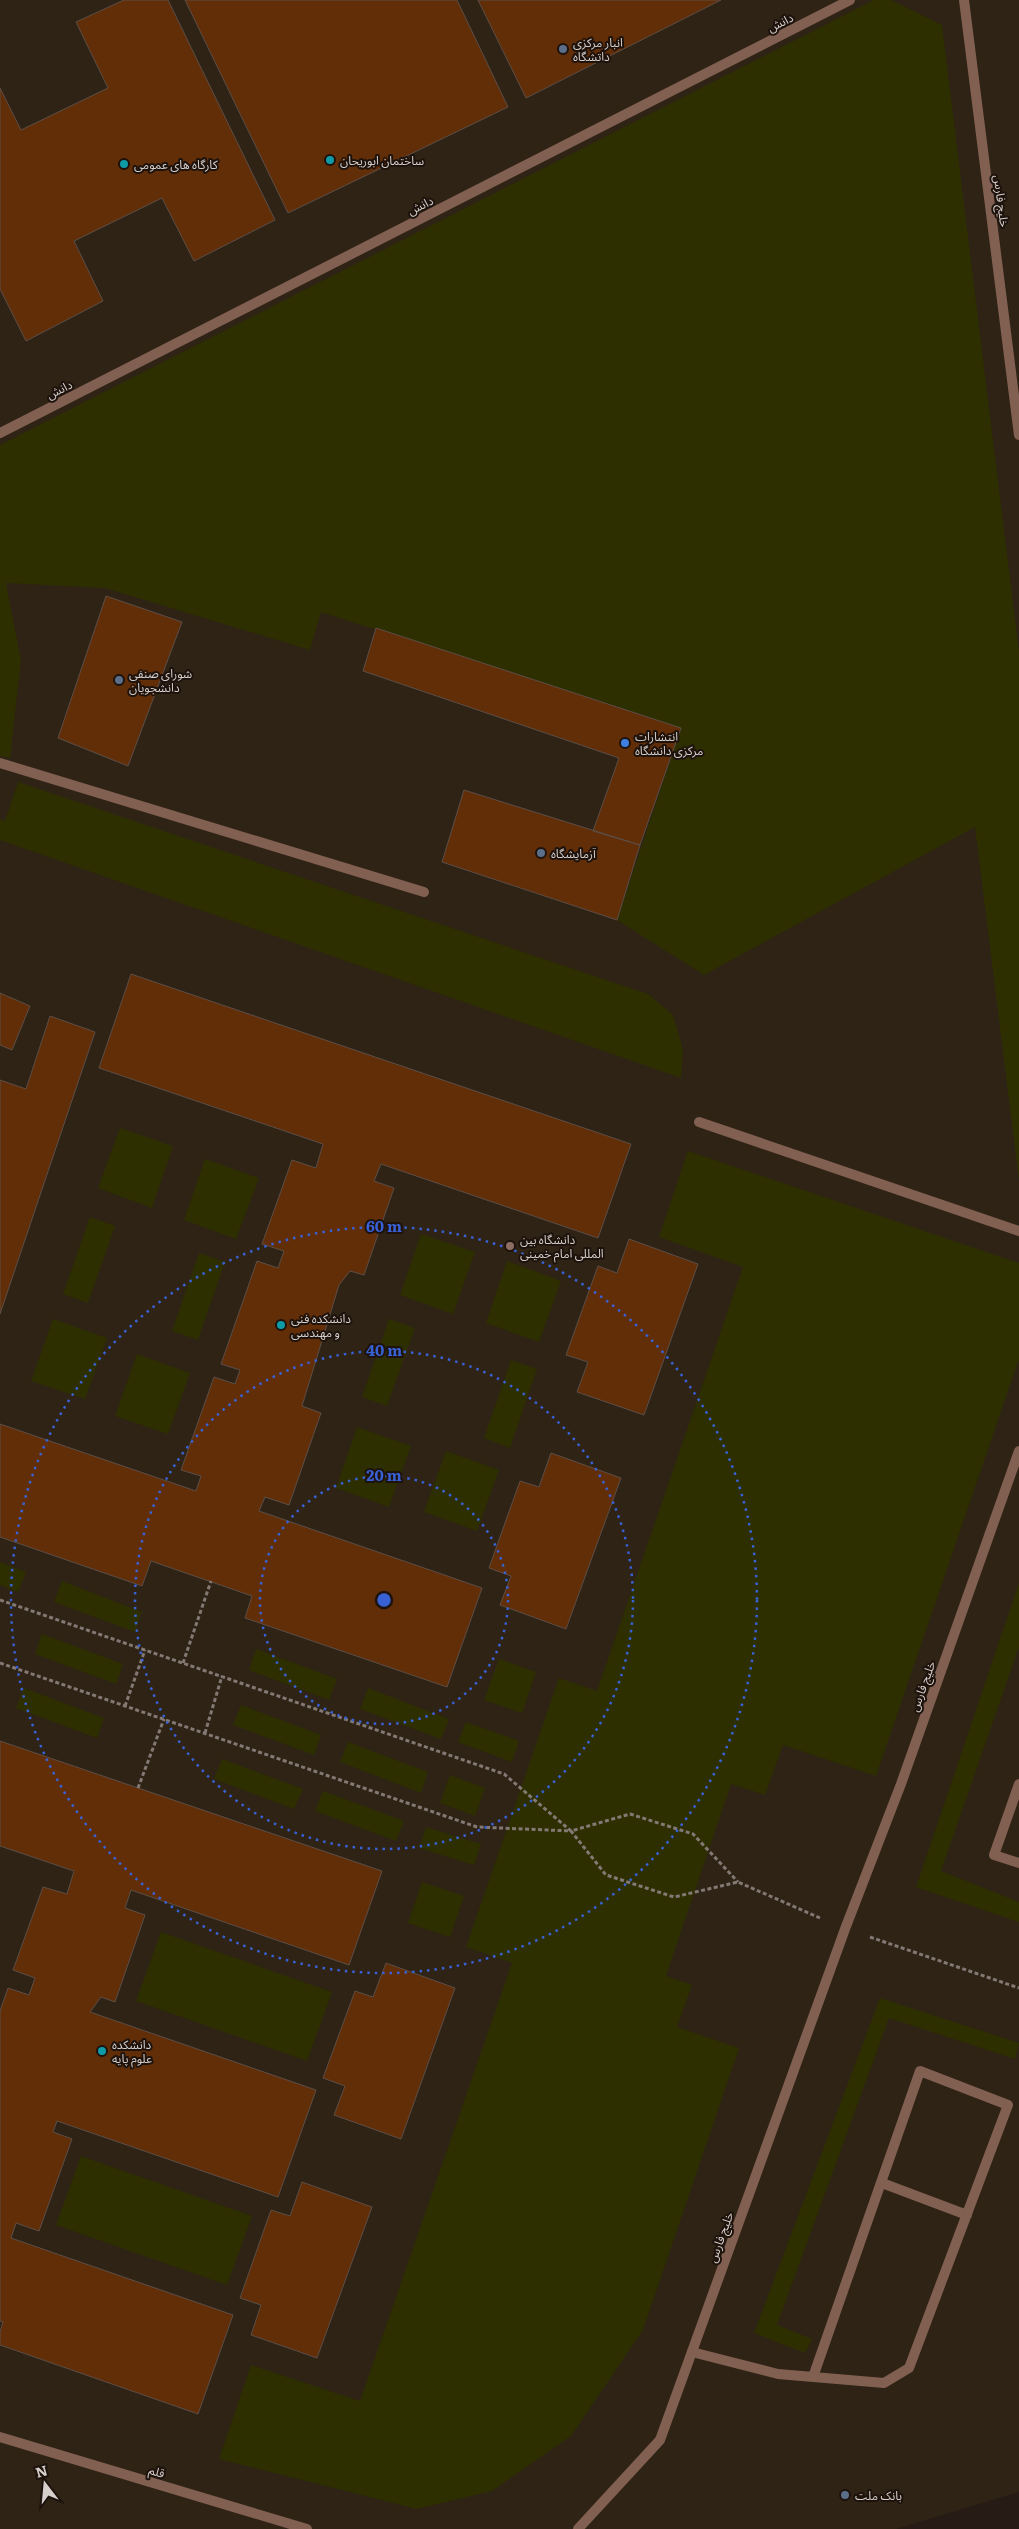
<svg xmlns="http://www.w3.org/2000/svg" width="1019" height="2529" font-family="Literata,'Noto Sans Arabic',serif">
<rect width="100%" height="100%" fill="#271b15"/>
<!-- education -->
<path fill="#2e2315" d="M0 0H1019V2492L896 2529H0Z"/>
<!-- green -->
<path fill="#2d2f00" d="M874 0H891L942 25 1019 652V1180L975 827 704 975 617 920 681 728 321 612 310 650 105 588 6 583 21 661 10 758 0 756V445Z
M18 782 648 994 673 1015 683 1050 681 1078 0 840V819L5 821Z
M120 1128 173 1146 152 1208 98 1188Z
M688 1151 1019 1263V1359L876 1776 783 1745 765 1795 731 1784 666 1976 692 1985 677 2027 739 2048 643 2330 571 2436 492 2491 417 2509 219 2459 251 2365 360 2401 512 1963 466 1947 559 1678 597 1691 743 1267 659 1237Z
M205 1159 259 1178 236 1239 184 1220Z
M90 1217 115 1226 88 1303 63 1294Z
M421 1234 475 1252 453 1314 400 1295Z
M199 1253 225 1262 198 1340 172 1331Z
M507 1261 561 1281 539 1342 486 1323Z
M53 1319 107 1338 85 1399 31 1381Z
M389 1319 415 1328 387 1406 362 1397Z
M137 1354 190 1373 168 1434 115 1416Z
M511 1360 537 1369 510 1448 484 1438Z
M357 1427 411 1446 389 1507 336 1488Z
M446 1451 499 1470 477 1531 424 1512Z
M0 1562 26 1572 18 1592 0 1585Z
M62 1581 142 1612 135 1632 54 1602Z
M1019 1583V1647L941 1871 1019 1902V1922L916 1887Z
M42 1634 123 1664 116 1684 35 1654Z
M256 1649 337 1679 329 1700 249 1670Z
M499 1659 536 1672 522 1713 484 1700Z
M24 1688 104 1718 97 1738 16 1708Z
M368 1688 449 1719 441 1739 360 1709Z
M241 1705 321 1735 314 1755 233 1725Z
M466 1722 519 1741 512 1762 458 1742Z
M348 1742 428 1772 421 1793 340 1762Z
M222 1759 303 1789 294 1809 214 1779Z
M450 1775 485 1788 475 1816 440 1803Z
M323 1791 404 1821 396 1841 315 1811Z
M426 1827 481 1844 474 1865 419 1848Z
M422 1882 464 1896 450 1937 408 1923Z
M161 1932 332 1992 307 2061 136 2001Z
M880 1998 1019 2043 1015 2059 889 2018 777 2325 812 2339 805 2353 754 2333Z
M81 2156 252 2216 227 2285 56 2225Z"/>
<!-- building -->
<path fill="#622e08" stroke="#5c4e47" d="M124 0H168L275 220 194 261 162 198 74 241 103 301 26 341 0 289V88L21 130 108 88 76 22Z
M185 0H457L508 107 288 213Z
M478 0H721L526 98Z
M106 596 182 622 128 766 58 738Z
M376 628 681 728 640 845 593 831 619 758 363 671Z
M464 790 640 845 617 920 442 862Z
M131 974 631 1144 598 1238 381 1164 374 1181 394 1188 364 1275 350 1271 339 1285 302 1406 321 1413 289 1505 265 1497 259 1511 482 1588 447 1687 245 1618 252 1596 151 1561 142 1586 0 1537V1424L196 1491 201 1476 181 1470 214 1377 235 1384 240 1370 221 1364 257 1261 278 1268 284 1251 262 1244 292 1160 316 1168 323 1144 99 1068Z
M0 993 30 1006 12 1050 0 1045Z
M50 1016 95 1032 0 1314V1080L26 1089Z
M629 1239 698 1264 644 1415 577 1392 588 1362 566 1355 598 1266 617 1273Z
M551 1453 621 1478 566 1629 500 1605 511 1576 489 1568 520 1481 539 1487Z
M0 1741 382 1871 349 1965 131 1890 125 1908 145 1915 115 2002 101 1997 90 2012 316 2090 278 2197 57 2121 53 2132 72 2139 39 2231 16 2223 11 2238 233 2315 198 2414 0 2345V2332L3 2322 0 2321V2011L8 1988 29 1995 35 1978 13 1970 43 1887 67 1894 74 1871 0 1846Z
M386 1963 455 1988 401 2139 334 2115 345 2086 323 2078 355 1991 373 1997Z
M302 2182 372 2207 317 2358 251 2335 261 2305 240 2298 271 2210 290 2216Z"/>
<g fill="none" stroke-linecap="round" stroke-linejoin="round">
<!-- path -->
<path stroke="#837974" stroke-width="3" stroke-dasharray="4 2.5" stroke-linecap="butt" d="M0 1600 504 1774 571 1831 630 1814 693 1834 738 1882
M0 1663 477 1827 571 1831 606 1875 674 1897 738 1882 820 1918
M183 1663 211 1581
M125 1706 145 1650
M205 1733 222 1676
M138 1788 164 1719
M870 1937 1019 1988"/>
<!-- service -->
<path stroke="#815f51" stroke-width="10" d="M0 763 424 892
M699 1122 1019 1231
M1019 1784 994 1855 1019 1863
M882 2183 967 2215
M692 2352 778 2374 884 2383 909 2368 1008 2105 920 2071 813 2377"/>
<!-- tertiary -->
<path stroke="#815f51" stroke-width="10" d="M964 0 1019 435
M0 433 850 0
M0 2437 307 2529
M578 2529 660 2440 845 1929 901 1784 1019 1451"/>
</g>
<!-- distance rings -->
<g fill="none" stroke="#3961d6" stroke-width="2.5" stroke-dasharray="2.5 5">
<circle cx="384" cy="1600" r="124"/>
<circle cx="384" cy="1600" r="249"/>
<circle cx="384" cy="1600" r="373"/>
</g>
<!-- markers -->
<g fill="#5c6f8a" stroke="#1d120c" stroke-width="2">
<circle cx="563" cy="49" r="5"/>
<circle cx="119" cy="680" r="5"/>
<circle cx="541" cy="853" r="5"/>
<circle cx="845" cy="2495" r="5"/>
</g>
<g fill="#0f9aa8" stroke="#1d120c" stroke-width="2">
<circle cx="330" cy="160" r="5"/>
<circle cx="124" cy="164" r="5"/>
<circle cx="281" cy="1325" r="5"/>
<circle cx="102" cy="2051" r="5"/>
</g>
<circle fill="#3f7fe0" stroke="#1d120c" stroke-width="2" cx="625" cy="743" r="5"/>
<circle fill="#8d6e63" stroke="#1d120c" stroke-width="2" cx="510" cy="1246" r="5"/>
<g text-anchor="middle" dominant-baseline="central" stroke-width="4" stroke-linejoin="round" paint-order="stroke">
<!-- street labels -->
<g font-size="12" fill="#d7cfcb" stroke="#1d120c">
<text transform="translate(780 22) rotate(-27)">دانش</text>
<text transform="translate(1002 201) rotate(83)">خلیج فارس</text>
<text transform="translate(420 205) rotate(-27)">دانش</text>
<text transform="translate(59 389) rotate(-27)">دانش</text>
<text transform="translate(922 1686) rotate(-70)">خلیج فارس</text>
<text transform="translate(720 2237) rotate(-70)">خلیج فارس</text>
<text transform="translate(157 2471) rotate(17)">قلم</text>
</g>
<!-- poi labels -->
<g font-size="12" fill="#d7cfcb" stroke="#1d120c" text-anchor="start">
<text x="573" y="42">انبار مرکزی<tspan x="573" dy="14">داتشگاه</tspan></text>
<text x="340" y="160">ساختمان ابوریحان</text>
<text x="134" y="164">کارگاه های عمومی</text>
<text x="129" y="673">شورای صنفی<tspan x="129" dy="14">دانشجویان</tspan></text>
<text x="635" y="736">انتشارات<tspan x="635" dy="14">مرکزی دانشگاه</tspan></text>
<text x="551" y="853">آزمایشگاه</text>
<text x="520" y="1239">دانشگاه بین<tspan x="520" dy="14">المللی امام خمینی</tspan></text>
<text x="291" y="1318">دانشکده فنی<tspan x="291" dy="14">و مهندسی</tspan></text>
<text x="112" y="2044">دانشکده<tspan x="112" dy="14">علوم پایه</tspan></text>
<text x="855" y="2495">بانک ملت</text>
</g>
</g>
<circle cx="384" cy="1600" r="8" fill="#3961d6" stroke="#1d120c" stroke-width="2.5"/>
<g font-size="15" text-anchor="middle" font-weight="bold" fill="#3961d6" stroke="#1d120c" stroke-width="4" stroke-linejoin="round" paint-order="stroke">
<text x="384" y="1232">60 m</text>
<text x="384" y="1356">40 m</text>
<text x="384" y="1481">20 m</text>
</g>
<!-- north arrow -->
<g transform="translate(45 2484) rotate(344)" stroke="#1d120c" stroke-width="4" paint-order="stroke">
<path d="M0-4L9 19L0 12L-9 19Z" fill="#d7cfcb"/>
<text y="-8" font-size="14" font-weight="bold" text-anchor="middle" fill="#d7cfcb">N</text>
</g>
</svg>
